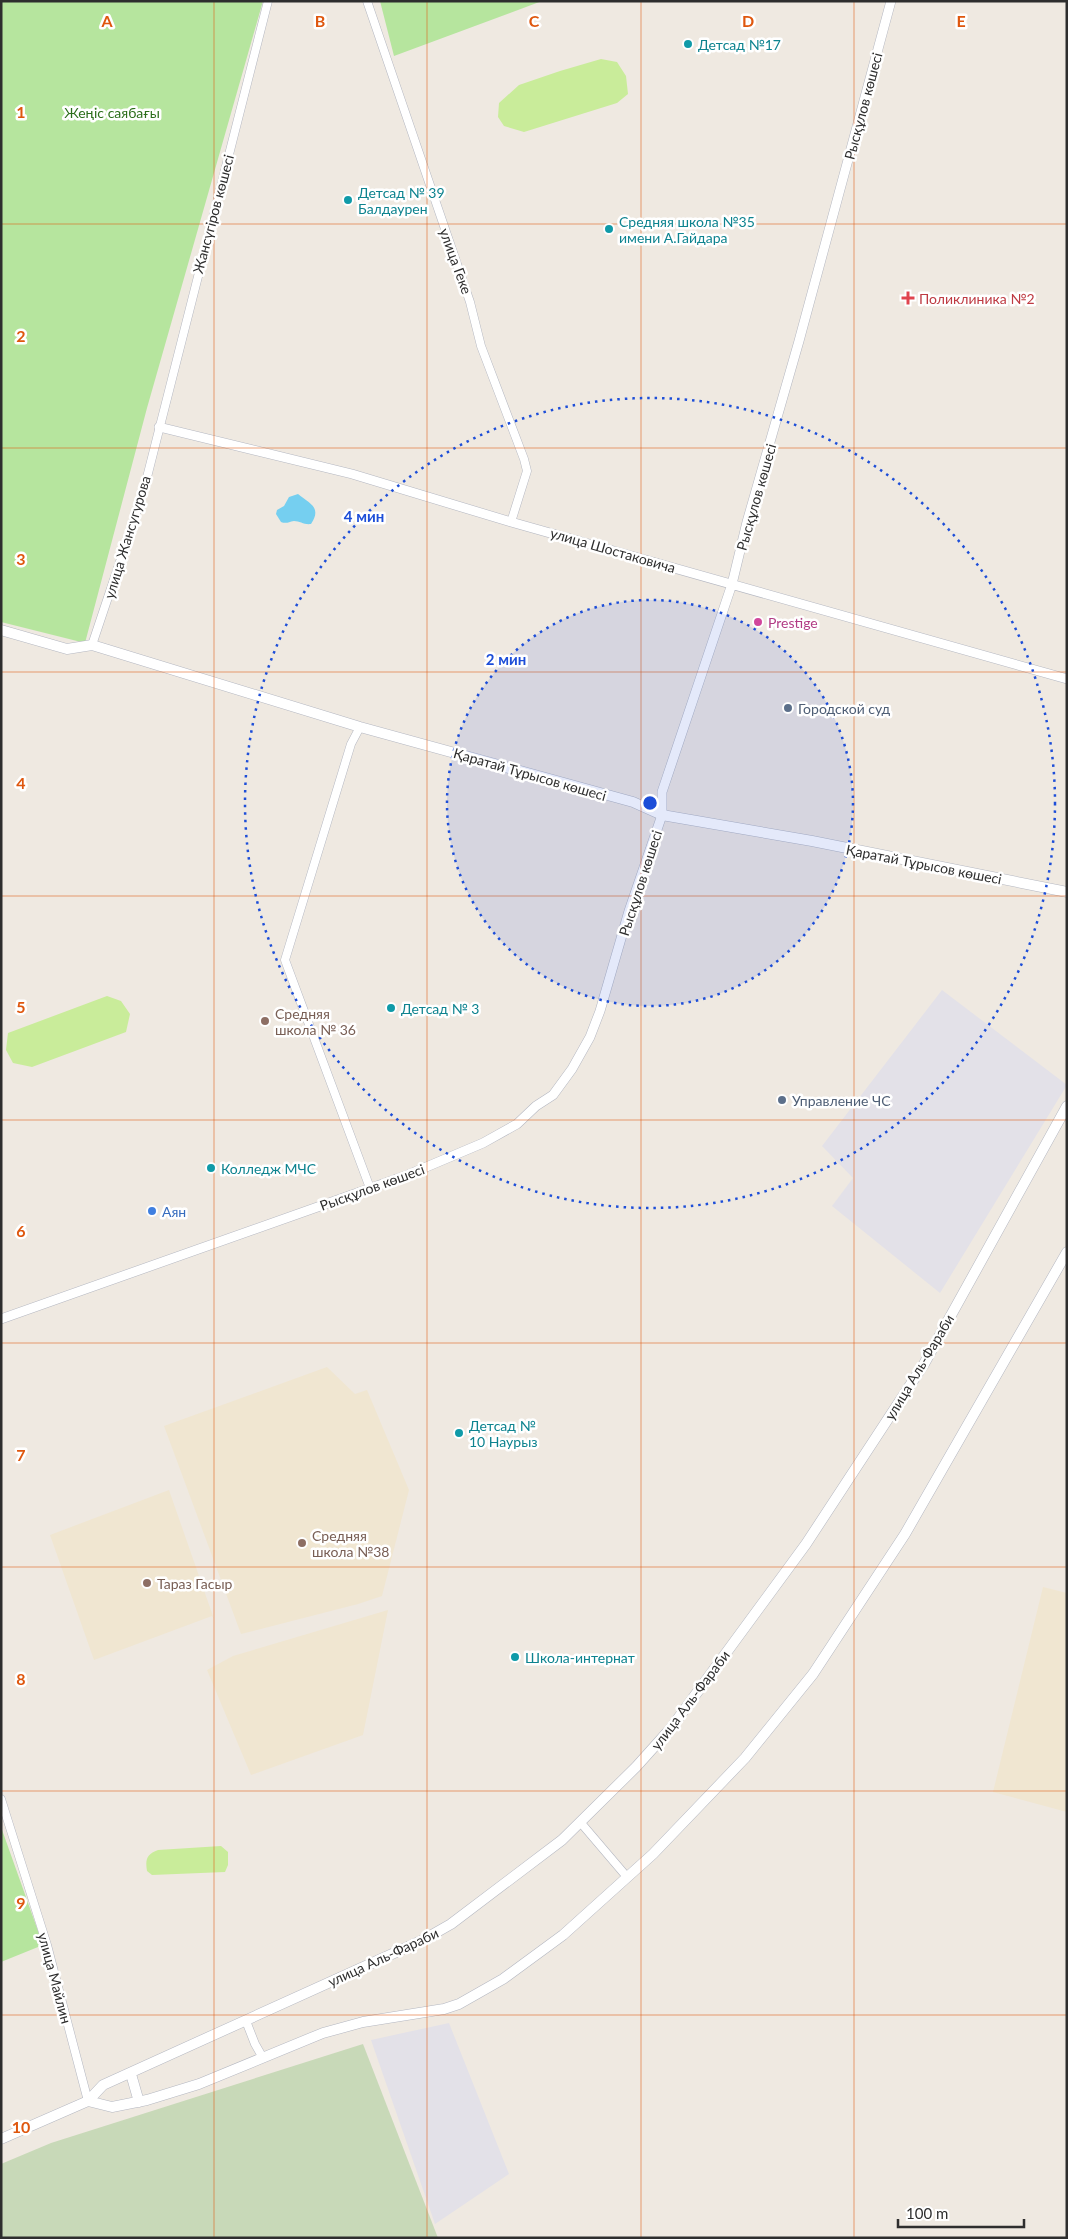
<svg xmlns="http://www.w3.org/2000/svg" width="1068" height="2239" font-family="Lato,sans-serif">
<rect width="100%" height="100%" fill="#efe9e1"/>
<!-- industrial -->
<path fill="#e3e1e8" d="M942 990 1067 1085 940 1293 832 1206 853 1178 822 1146Z
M449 2023 509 2174 435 2224 371 2040Z"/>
<!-- education -->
<path fill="#f0e6d1" d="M327 1367 355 1394 367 1390 409 1490 382 1596 358 1604 241 1634 164 1426Z
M169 1490 214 1619 212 1616 94 1660 50 1535Z
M1043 1587 1067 1593V1812L993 1792Z
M388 1610 363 1735 251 1775 207 1670 233 1656Z"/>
<!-- green -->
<path fill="#b6e59e" d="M1 1H263L147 408 85 643 1 622Z
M380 1H542L394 56Z
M1 1827 43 1945 1 1962Z"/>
<!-- cemetery -->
<path fill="#c8d9b8" d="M363 2044 438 2238H1V2164L51 2143Z"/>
<!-- pitch -->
<path fill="#c9ec9a" d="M601 59 617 62 626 76 628 94 617 103 524 132 504 126 498 117 499 103 519 85 560 71Z
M107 996 121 1001 130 1014 126 1032 32 1067 13 1063 6 1050 8 1033Z
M221 1846 228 1852V1865L225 1872 152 1875 147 1871C145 1859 147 1854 158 1850Z"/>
<!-- water -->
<path fill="#75cff0" d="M298 494C310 504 322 507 311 524 304 525 300 521 294 521 288 522 287 524 281 522L276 514 277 510 284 506 289 497Z"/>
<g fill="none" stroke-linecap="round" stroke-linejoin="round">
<!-- minor casing -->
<g stroke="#b4b7c1" stroke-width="9">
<path id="minor" d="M367 1 470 302 481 346 524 459 527 471 511 522
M92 645 143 493 268 1
M360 727 351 744 285 960 370 1188
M1 1799 47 1945 88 2101
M581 1823 627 1877
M246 2021 255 2044 263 2058"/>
</g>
<!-- tertiary casing -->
<g stroke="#b4b7c1" stroke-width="10">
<path id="tertiary" d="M159 427 352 474 511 522 1067 679
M1 1319 405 1176 483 1143 517 1124 536 1106 553 1095 572 1069 590 1037 600 1011 629 911 662 815V792L732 584 747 522 799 341 891 1"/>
</g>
<!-- secondary casing -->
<g stroke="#b4b7c1" stroke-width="11">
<path id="secondary" d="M1 630 67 649 92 645 360 727 633 802 662 815 812 841 1067 892
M131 2074 139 2102
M88 2101 112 2107 147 2100 199 2084 323 2033 363 2022 444 2009 459 2004 503 1979 563 1935 653 1854 745 1758 813 1674 905 1534 1067 1252
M1 2139 88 2101 103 2085 423 1940 451 1924 562 1840 636 1767 671 1728 806 1544 924 1364 1067 1106"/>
</g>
<!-- minor -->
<use href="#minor" stroke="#fff" stroke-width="8"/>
<!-- tertiary -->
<use href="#tertiary" stroke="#fff" stroke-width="9"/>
<!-- secondary -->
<use href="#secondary" stroke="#fff" stroke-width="10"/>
</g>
<!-- grid -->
<path fill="none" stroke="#df570e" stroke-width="1" stroke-opacity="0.55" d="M214 1V2238M427 1V2238M641 1V2238M854 1V2238M1 224H1067M1 448H1067M1 672H1067M1 896H1067M1 1120H1067M1 1343H1067M1 1567H1067M1 1791H1067M1 2015H1067"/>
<!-- distance rings -->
<circle cx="650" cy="803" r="203" fill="#1d4ed8" fill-opacity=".12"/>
<g fill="none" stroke="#1d4ed8" stroke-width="2.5" stroke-dasharray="2.5 5">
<circle cx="650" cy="803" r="203"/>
<circle cx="650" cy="803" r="405"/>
</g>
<!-- markers -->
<g fill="#0f9aa8" stroke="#fff" stroke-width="2">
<circle cx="688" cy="44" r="5"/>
<circle cx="348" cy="200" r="5"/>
<circle cx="609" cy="229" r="5"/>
<circle cx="391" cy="1008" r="5"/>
<circle cx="211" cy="1168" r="5"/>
<circle cx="459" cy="1433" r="5"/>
<circle cx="515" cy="1657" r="5"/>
</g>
<path fill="#e0444e" stroke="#fff" stroke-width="2" d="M905.5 290.5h5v5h5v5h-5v5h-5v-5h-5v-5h5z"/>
<circle fill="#d1479c" stroke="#fff" stroke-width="2" cx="758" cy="622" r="5"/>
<g fill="#5c6f8a" stroke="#fff" stroke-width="2">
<circle cx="788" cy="708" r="5"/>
<circle cx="782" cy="1100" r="5"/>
</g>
<g fill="#8d6e63" stroke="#fff" stroke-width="2">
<circle cx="265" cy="1021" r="5"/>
<circle cx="302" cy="1543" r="5"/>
<circle cx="147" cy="1583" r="5"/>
</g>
<circle fill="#3f7fe0" stroke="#fff" stroke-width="2" cx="152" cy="1211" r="5"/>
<g text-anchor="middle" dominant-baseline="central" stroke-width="5" stroke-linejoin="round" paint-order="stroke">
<!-- culture labels -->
<g font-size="14" fill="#0d838f" stroke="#fff" text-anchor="start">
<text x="698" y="44">Детсад №17</text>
<text x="358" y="192">Детсад № 39<tspan x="358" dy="16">Балдаурен</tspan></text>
<text x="619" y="221">Средняя школа №35<tspan x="619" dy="16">имени А.Гайдара</tspan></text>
<text x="401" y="1008">Детсад № 3</text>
<text x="221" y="1168">Колледж МЧС</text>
<text x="469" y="1425">Детсад №<tspan x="469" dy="16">10 Наурыз</tspan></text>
<text x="525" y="1657">Школа-интернат</text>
</g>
<!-- street labels -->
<g font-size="14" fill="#2e2e2e" stroke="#fff">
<text transform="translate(863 106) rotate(-75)">Рысқұлов көшесі</text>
<text transform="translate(213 214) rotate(-75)">Жансүгіров көшесі</text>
<text transform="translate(456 261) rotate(70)">улица Геке</text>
<text transform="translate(756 497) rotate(-74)">Рысқұлов көшесі</text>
<text transform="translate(127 537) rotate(-73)">улица Жансугурова</text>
<text transform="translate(613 550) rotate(16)">улица Шостаковича</text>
<text transform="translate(530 774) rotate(16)">Қаратай Тұрысов көшесі</text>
<text transform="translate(924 864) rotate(11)">Қаратай Тұрысов көшесі</text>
<text transform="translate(640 883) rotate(-72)">Рысқұлов көшесі</text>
<text transform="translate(372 1187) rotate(-20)">Рысқұлов көшесі</text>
<text transform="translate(919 1367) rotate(-59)">улица Аль-Фараби</text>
<text transform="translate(690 1700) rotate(-53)">улица Аль-Фараби</text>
<text transform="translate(383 1957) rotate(-25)">улица Аль-Фараби</text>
<text transform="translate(55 1978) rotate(75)">улица Майлин</text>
</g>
<!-- park labels -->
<g font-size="14" fill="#2c6e1b" stroke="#fff">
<text x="112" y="112">Жеңіс саябағы</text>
</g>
<!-- health labels -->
<g font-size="14" fill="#be3a42" stroke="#fff" text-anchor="start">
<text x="919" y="298">Поликлиника №2</text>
</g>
<!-- hotel labels -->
<g font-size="14" fill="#b23c85" stroke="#fff" text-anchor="start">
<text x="768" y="622">Prestige</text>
</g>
<!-- service labels -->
<g font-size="14" fill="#4e5e75" stroke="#fff" text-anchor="start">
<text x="798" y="708">Городской суд</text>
<text x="792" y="1100">Управление ЧС</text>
</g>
<!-- education labels -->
<g font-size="14" fill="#785e54" stroke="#fff" text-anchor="start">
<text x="275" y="1013">Средняя<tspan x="275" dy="16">школа № 36</tspan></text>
<text x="312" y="1535">Средняя<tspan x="312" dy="16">школа №38</tspan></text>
<text x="157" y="1583">Тараз Гасыр</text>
</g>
<!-- shop labels -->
<g font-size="14" fill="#366cbe" stroke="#fff" text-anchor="start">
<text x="162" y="1211">Аян</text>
</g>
</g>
<g font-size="16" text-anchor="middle" font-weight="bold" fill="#df570e" stroke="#fff" stroke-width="5" stroke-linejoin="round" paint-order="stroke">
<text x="107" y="27">A</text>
<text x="320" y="27">B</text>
<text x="534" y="27">C</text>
<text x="748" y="27">D</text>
<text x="961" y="27">E</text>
<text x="21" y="118">1</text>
<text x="21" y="342">2</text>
<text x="21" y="565">3</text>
<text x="21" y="789">4</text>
<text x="21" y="1013">5</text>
<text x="21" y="1237">6</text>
<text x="21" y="1461">7</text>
<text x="21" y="1685">8</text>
<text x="21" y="1909">9</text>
<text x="21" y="2133">10</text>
</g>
<circle cx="650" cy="803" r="8" fill="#1d4ed8" stroke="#fff" stroke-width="2.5"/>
<g font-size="15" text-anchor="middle" font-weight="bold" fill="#1d4ed8" stroke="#fff" stroke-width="5" stroke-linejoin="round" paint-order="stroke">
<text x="364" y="522">4 мин</text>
<text x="506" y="665">2 мин</text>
</g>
<!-- border -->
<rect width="1068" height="2239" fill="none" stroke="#2e2e2e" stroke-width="5"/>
<!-- scale -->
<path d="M898 2219v8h126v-8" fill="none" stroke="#2e2e2e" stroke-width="2.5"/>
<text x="906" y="2219" font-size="15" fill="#2e2e2e" stroke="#ffffff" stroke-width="4" paint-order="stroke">100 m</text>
</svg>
